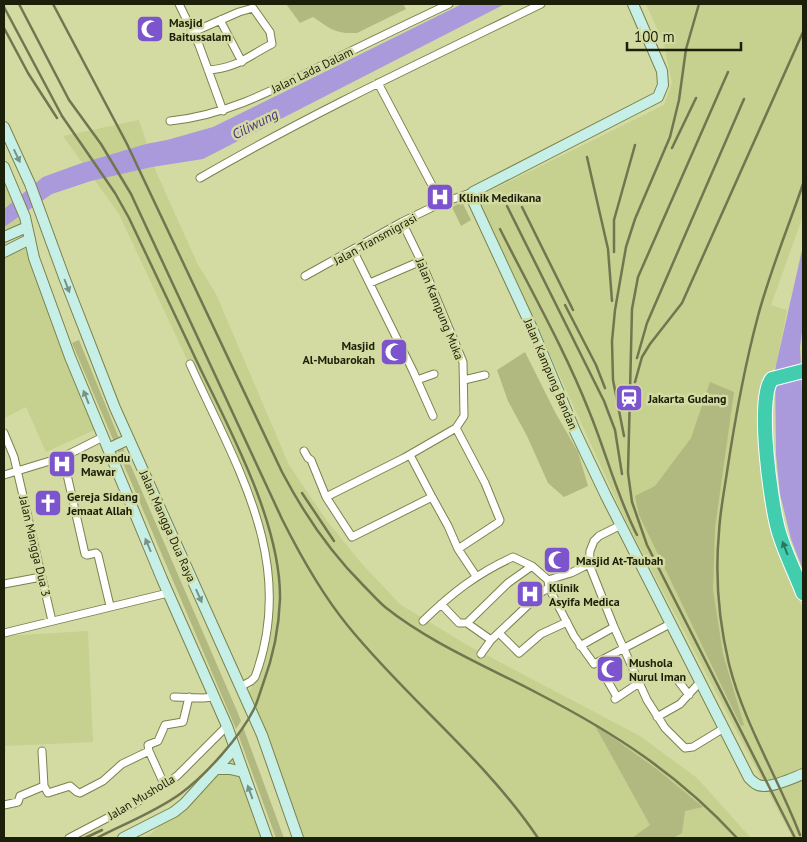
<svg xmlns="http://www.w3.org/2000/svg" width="807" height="842" font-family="'PT Sans',sans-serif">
<rect width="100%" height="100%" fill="#d3dba2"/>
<!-- built -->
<path fill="#c6d08f" d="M646 4H803V216L771 305 787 310 776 366 762 382V477L769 520 803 610V838H788L791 835 627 523 478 197 664 105 672 83 664 44Z
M139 120 155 169 197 263 216 294 289 465 327 521 362 564 401 605 469 646 640 736 697 778 751 838H301L247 696 256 679 271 603 260 519 212 413 119 214 63 136Z
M4 167 27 227 4 237Z
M30 239 99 428 46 452 26 407 4 418V253Z
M88 631 93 742 4 746V636Z
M235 748 267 838H143L151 834Z"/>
<!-- green -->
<path fill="#b1b981" d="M286 4H403L406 9 357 33C335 34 331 29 313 17L300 23Z
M462 202 471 220 461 226 452 207Z
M79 340 121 443 237 711 241 721 236 729 72 343Z
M525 352 555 412 578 452 588 486 564 497 548 483 527 436 508 401 497 370Z
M710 382 734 392 715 528 713 590 723 654 744 725 741 726 639 515 635 496 655 486 691 438Z
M594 724 658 770 703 807 685 811 682 833 673 838H632L650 825Z
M243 727 284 838H276L238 734Z"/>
<!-- water -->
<path fill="#aa9adc" d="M462 4H505L203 159 152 167 91 181 52 194 4 227V209L43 177 79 164 146 144 167 140 213 127Z
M802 250 803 324 800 347 803 413V570L791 539 780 494 776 455 775 370Z"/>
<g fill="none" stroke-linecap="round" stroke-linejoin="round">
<!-- street casing -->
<g stroke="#7b824d" stroke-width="9">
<path id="street" d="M179 4 199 45 223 111
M220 20 242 62
M193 32 239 12 253 8 270 32 272 44C248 56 238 68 208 70
M378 83 435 191 439 204
M170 121C229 115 277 88 329 62 369 42 409 23 449 4
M200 178C310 114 426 60 541 4
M353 250 413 371 433 416
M305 276 402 222 439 204 473 192
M370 283 421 261
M190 364C236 466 298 562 255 677L251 681 240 687
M417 380 434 374
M464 380 485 375
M456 428 485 483 500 520 499 522 458 549
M4 433 14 457 52 621
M304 451 308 458 311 460 326 497 352 537 432 497 410 455
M63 457 85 554 87 555 96 553 98 555 110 606
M4 475 63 457 103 437
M326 497 404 458 456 428 464 416 463 362 421 261 402 222
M432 497 448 526 458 549 476 576
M621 525 599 536 594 541 590 551 589 564 614 627 647 700 665 728 685 748 693 747 724 728
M548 580 571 573 589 564
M4 584 41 577
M549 588 574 636 594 664 670 624
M441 604 459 623H467L491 640
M423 621C452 593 476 574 513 557L532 566 548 580 549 588 543 591 491 640 481 654
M467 623 508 583 532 566
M4 633 168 593
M499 633 519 653 541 634 567 622
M580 646 614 627
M601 661 603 673 617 697
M676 678 689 695
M174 697 203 698 214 697
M615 699 639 683
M657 717 680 704 700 682
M149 751 164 784
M44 786 48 793 70 786 77 792 80 793 103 781 122 764 149 751 148 745 158 741 165 725 183 722 189 697
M4 805 18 802 20 796 44 786 42 751
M69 838 134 804 177 776 227 726"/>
</g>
<!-- secondary casing -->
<g stroke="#7b824d" stroke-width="12">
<path id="secondary" d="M633 4 662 71 663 85 658 97 473 192V201L531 326 575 431 606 496 749 778C753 782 757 786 763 786 774 787 793 778 803 774
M4 127 30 184 64 277 115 408 262 735 298 838
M4 167 25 217 34 258 70 357 162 579 227 726 267 838
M4 237 27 227
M4 252 30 239
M108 449 129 439
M217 769H230L243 772
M123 838 174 812 184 804 235 748"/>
</g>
<!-- highway casing -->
<g stroke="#fff" stroke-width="16">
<path id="highway" d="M803 371 772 379C756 398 771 503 778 529 784 551 795 572 803 593"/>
</g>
<!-- street -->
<use href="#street" stroke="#fff" stroke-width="7"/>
<!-- secondary -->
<use href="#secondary" stroke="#c6f0e7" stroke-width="10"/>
<!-- highway -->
<use href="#highway" stroke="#42cdaf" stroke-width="14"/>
<!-- rail -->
<path stroke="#717650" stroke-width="2.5" d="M19 4 69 100 101 144 131 194 282 519C301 557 321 593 348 626 408 700 485 759 538 838
M53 4 127 144 282 472C304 514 330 552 363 585 370 592 377 600 385 607 430 643 488 667 539 694 615 733 679 775 737 838
M4 7 62 116 115 193 129 218C153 268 176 318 200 368 232 434 281 525 280 599 279 628 273 657 263 684 260 692 258 701 254 709 240 737 206 775 180 794 155 812 124 824 97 838
M4 28 28 73 57 118
M728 72 638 277 632 309 628 473 632 502 647 545 795 838
M672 148 696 98
M587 157 608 249 612 301
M507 206 604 401 615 430 622 474
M522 207 573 310
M500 229C530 289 564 348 589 411 606 452 616 494 637 535
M614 252V220L635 145
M565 305 596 365 605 388
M637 358 647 323 744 99
M635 382 642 357 650 344 682 303 803 32
M624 436 613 380 612 341 615 310 626 247 635 219 670 137 679 100 686 49 699 4
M302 493 334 541
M800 835C778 777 744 724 729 664 719 622 715 575 719 532 720 512 724 492 727 472 735 419 744 368 758 316 770 271 788 228 803 184
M85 838 102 830"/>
</g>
<!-- one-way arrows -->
<defs><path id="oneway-solid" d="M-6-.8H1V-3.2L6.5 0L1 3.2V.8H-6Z" transform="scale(1.25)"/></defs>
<g fill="#7a9283">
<use href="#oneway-solid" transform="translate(17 156) rotate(65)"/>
<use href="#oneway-solid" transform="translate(67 286) rotate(69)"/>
<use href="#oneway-solid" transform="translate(86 397) rotate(-112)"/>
<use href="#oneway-solid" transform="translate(148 545) rotate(-113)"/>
<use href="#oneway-solid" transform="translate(199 596) rotate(66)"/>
<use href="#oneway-solid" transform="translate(250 792) rotate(-110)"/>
</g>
<use fill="#2f765c" href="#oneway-solid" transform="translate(785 548) rotate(-111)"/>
<!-- icons -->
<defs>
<g id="mosque-square" transform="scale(1.4375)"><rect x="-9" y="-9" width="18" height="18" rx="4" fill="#7c54ce" stroke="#d3dba2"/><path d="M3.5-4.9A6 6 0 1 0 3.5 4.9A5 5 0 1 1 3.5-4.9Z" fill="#fff"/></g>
<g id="hospital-square" transform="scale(1.4375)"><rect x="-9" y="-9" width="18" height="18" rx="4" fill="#7c54ce" stroke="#d3dba2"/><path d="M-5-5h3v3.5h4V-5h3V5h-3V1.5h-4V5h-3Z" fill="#fff"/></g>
<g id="station-square" transform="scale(1.4375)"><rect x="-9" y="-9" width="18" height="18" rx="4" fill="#7c54ce" stroke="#d3dba2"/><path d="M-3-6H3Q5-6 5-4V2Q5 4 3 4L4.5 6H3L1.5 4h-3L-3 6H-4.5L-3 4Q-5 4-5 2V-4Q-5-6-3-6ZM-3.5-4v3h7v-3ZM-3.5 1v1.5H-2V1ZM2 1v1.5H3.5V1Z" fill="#fff"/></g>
<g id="church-square" transform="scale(1.4375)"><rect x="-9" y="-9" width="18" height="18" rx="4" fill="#7c54ce" stroke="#d3dba2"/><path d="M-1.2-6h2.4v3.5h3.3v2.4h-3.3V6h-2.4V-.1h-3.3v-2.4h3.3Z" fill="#fff"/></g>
</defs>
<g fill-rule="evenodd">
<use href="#mosque-square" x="150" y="29"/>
<use href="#hospital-square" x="440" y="197"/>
<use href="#mosque-square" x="394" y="352"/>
<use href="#station-square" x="629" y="398"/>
<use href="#hospital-square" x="62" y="464"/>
<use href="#church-square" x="48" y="503"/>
<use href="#mosque-square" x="557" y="560"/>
<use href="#hospital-square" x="530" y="594"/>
<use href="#mosque-square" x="610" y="669"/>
</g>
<g text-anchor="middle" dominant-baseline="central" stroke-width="5" stroke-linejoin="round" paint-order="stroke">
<!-- poi labels -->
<g font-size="12" font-weight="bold" fill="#1c1f09" stroke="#d3dba2" text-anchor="start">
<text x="169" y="22">Masjid<tspan x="169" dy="14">Baitussalam</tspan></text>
<text x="459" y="197">Klinik Medikana</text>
<text x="375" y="345" text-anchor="end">Masjid<tspan x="375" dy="14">Al-Mubarokah</tspan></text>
<text x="648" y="398">Jakarta Gudang</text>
<text x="81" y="457">Posyandu<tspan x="81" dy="14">Mawar</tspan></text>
<text x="67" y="496">Gereja Sidang<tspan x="67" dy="14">Jemaat Allah</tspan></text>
<text x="576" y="560">Masjid At-Taubah</text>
<text x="549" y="587">Klinik<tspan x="549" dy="14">Asyifa Medica</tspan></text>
<text x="629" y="662">Mushola<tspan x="629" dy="14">Nurul Iman</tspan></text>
</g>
<!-- street labels -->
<g font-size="12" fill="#1c1f09" stroke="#d3dba2">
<text transform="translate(312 70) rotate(-26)">Jalan Lada Dalam</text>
<text transform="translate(375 239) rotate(-29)">Jalan Transmigrasi</text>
<text transform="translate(440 309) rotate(68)">Jalan Kampung Muka</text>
<text transform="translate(551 374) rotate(67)">Jalan Kampung Bandan</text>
<text transform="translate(168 526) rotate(66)">Jalan Mangga Dua Raya</text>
<text transform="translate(35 546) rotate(77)">Jalan Mangga Dua 3</text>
<text transform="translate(141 797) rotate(-31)">Jalan Musholla</text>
</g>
<!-- water labels -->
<g font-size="14" font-style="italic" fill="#4c3381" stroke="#d3dba2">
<text transform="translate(255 124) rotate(-27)">Ciliwung</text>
</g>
</g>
<!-- border -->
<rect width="807" height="842" fill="none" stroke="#1c1f09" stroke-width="10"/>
<!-- scale -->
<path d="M627 42v8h114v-8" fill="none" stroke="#1c1f09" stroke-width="2.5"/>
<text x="634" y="42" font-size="15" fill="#1c1f09" stroke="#d3dba2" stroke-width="4" paint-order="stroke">100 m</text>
</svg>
